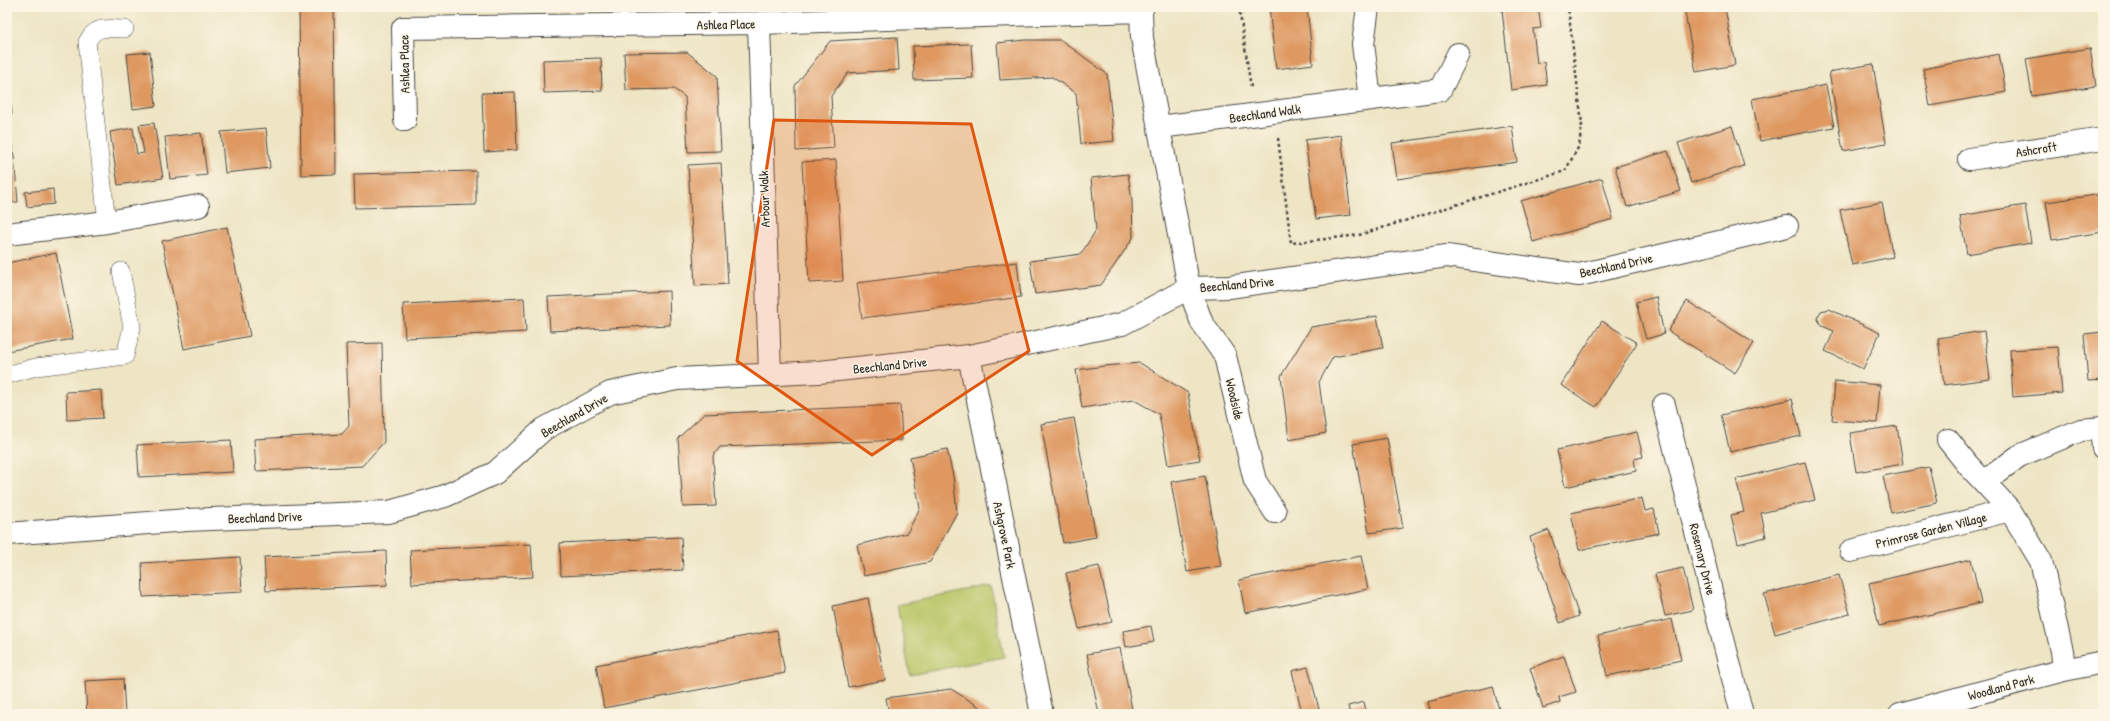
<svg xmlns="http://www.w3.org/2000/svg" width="2110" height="721" font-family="'Patrick Hand',sans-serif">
<rect width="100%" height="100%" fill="#fcf5e5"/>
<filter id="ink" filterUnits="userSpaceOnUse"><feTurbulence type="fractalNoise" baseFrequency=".025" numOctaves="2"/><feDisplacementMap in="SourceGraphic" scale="8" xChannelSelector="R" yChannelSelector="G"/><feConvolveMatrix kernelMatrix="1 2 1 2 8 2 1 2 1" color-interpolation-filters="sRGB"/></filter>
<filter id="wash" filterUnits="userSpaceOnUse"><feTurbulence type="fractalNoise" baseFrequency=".012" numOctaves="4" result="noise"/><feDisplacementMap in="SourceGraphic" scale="16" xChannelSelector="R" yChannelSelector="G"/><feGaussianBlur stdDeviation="0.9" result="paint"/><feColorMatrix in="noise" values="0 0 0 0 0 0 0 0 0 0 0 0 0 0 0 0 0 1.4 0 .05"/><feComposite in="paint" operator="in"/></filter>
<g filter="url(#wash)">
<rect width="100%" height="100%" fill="#eee5c5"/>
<!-- green -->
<path fill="#bac668" stroke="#72784a" d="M991 586 1004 657 910 675 897 605Z"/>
<g id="blocks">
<!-- building -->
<path fill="#de9861" d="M299 7H334L336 174 301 175Z
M1269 7H1307L1313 64 1276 69Z
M1525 7H1538L1541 28 1533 29 1537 63 1544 62 1547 85 1511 90 1502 10Z
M1684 7H1725L1735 65 1696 72Z
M897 37 899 70 848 73 831 96 834 148 796 151 795 86 830 41Z
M1025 40H1061L1107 74 1114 141 1081 144 1076 93 1052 77 1000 80 997 43Z
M971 44 973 78 914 80 913 46Z
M2090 48 2096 86 2032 96 2026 59Z
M150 52 156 106 133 109 127 54Z
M687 52 717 76 721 151 688 152 685 97 674 89 626 90 624 53Z
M1999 54 2006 92 1930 106 1923 69Z
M601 58 602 91 544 93 543 60Z
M1873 64 1886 143 1843 151 1829 72Z
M8 83 12 114H7V84Z
M1826 85 1834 127 1760 141 1752 99Z
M515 92 517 150 484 152 482 93Z
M154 123 163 178 118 185 110 132 133 128 137 154 144 153 139 125Z
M1512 126 1517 162 1397 179 1392 143Z
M1732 126 1744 166 1691 183 1678 143Z
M266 128 270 168 225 173 221 132Z
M201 133 207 175 170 179 165 137Z
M1341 135 1351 215 1316 219 1305 140Z
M7 141 8 145H13L18 202 7 203Z
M1668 151 1681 191 1627 207 1615 167Z
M836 160 843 281 809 283 802 162Z
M721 163 728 284 695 286 688 165Z
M476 171V205L355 208 354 174Z
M1128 174 1132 201 1133 238 1101 285 1035 294 1030 261 1081 254 1096 230 1091 178Z
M1602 178 1613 219 1533 242 1521 201Z
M53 189 54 204 27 207 25 192Z
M2103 194V232L2052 240 2046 202Z
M1882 202 1893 257 1852 265 1840 210Z
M2025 205 2031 243 1967 254 1960 216Z
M227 227 250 336 184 349 162 241Z
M56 253 73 339 7 351V263Z
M1017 262 1021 297 862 318 857 283Z
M669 291 670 325 550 331 548 297Z
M1656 297 1664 334 1646 339 1636 302Z
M524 298 526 332 405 338 403 304Z
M1687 301 1754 343 1735 373 1668 331Z
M1829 309 1880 333 1863 369 1825 351 1834 331 1822 326 1817 318 1821 311Z
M1377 316 1383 348 1333 357 1319 382 1326 433 1289 440 1281 376 1311 327Z
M1602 321 1637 343 1596 407 1561 385Z
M1984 331 1990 379 1944 385 1938 338Z
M2103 332V380L2088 381 2084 334Z
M382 343 384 442 362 466 256 471 254 439 342 434 349 426 346 344Z
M2058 347 2062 393 2013 397 2010 350Z
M1140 363 1188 393 1200 460 1168 465 1159 414 1134 400 1082 408 1076 370 1104 366Z
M1835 381 1880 385 1877 423 1832 420Z
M101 390 103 418 67 420 66 392Z
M1792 399 1801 436 1730 452 1721 415Z
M900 405 902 440 720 447 713 456 716 506 683 507 678 438 704 414Z
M1074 418 1096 537 1063 543 1041 424Z
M1897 426 1903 464 1856 472 1850 433Z
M1637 432 1643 457 1634 459 1636 471 1565 487 1557 450Z
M1387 438 1403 528 1369 533 1353 444Z
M231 440 233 472 139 477 137 445Z
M947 449 953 476 957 512 930 562 864 576 857 545 907 533 920 508 910 457Z
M1805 462 1815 500 1761 513 1766 537 1738 544 1731 515 1744 512 1736 479Z
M1929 467 1937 503 1891 513 1883 476Z
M1205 476 1221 566 1187 572 1171 482Z
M1642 498 1645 511 1654 509 1659 533 1579 550 1571 513Z
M1549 530 1579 616 1560 623 1530 537Z
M681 537 683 570 561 576 560 543Z
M531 544 533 577 412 584 410 550Z
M386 551 387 585 266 591 264 557Z
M1361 556 1368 589 1245 613 1239 580Z
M240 557 242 592 143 597 142 563Z
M1971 559 1981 603 1879 626 1869 583Z
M1099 566 1112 622 1079 629 1066 573Z
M1683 568 1693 610 1665 616 1655 574Z
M1839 575 1850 614 1775 634 1764 594Z
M868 598 885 680 848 687 833 606Z
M1672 619 1681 660 1607 676 1598 636Z
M1151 626 1154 642 1126 647 1123 631Z
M777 630 785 673 604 708 596 665Z
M1120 648 1133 714H1099L1087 654Z
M1564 656 1576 692 1559 697 1560 702 1543 708 1530 668Z
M1308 667 1319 709 1302 713 1292 671Z
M123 679 125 714H87L85 681Z
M1493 686 1500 714H1430L1427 702Z
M951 689 991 714H889L886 698Z
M1364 702 1367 714H1350L1348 706Z"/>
</g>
</g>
<g filter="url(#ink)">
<use href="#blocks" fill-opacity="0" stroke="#484742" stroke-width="1"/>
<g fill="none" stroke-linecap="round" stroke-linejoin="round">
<!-- lane casing -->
<g stroke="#484742" stroke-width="18">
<path id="lane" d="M107 222 87 42C96 24 108 29 125 29
M7 375 36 367 125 356 132 327 121 271"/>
</g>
<!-- street casing -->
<g stroke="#484742" stroke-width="24">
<path id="street" d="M1143 7 1141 11 1142 38 1189 288 1202 323 1225 356 1255 481 1275 512
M1368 7 1363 44 1370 99
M759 23 770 375
M405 120 403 28 759 23 1141 11
M1160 127 1440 90 1458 54
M1969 159 2103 139
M7 234 107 222 198 206
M969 356 1042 714
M1664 405 1742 714
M2101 428 2103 448
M1948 440 1968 465 2010 510 2041 561 2062 651 2064 670
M1984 482 2019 456 2081 430 2103 428
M7 534 187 520 389 512 445 496 495 473 544 429 610 393 677 379 819 372 969 356 1122 324 1189 288 1229 287 1447 256 1579 275 1787 226
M1851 551 2010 510
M1900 714 2064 670 2103 662"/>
</g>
<!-- path -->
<path stroke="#484742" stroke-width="2.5" stroke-dasharray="3 3" stroke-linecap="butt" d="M1239 7 1251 88
M1278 138 1291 243 1359 235 1565 171 1579 146 1582 124 1568 7"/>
<!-- lane -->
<use href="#lane" stroke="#fff" stroke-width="17"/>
<!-- street -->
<use href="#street" stroke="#fff" stroke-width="22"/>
</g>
</g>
<!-- marked area -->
<path fill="#df570e" fill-opacity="0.2" stroke="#df570e" stroke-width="3" stroke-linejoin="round" d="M774 120 971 124 1029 351 872 455 737 361Z"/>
<g text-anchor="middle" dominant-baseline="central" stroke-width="3" stroke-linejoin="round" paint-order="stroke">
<!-- street labels -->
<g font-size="13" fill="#2b2b2b" stroke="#fcf5e5">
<text transform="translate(726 24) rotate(-1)">Ashlea Place</text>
<text transform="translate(404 64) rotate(-91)">Ashlea Place</text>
<text transform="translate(1265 113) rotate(-8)">Beechland Walk</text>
<text transform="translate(2036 149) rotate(-9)">Ashcroft</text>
<text transform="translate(764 199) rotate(-92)">Arbour Walk</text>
<text transform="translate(1616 265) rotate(-12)">Beechland Drive</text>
<text transform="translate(1237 284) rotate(-5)">Beechland Drive</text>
<text transform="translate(890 365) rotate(-6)">Beechland Drive</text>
<text transform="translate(1235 399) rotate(77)">Woodside</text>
<text transform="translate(574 415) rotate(-30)">Beechland Drive</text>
<text transform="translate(265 517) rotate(-2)">Beechland Drive</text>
<text transform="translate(1931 530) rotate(-14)">Primrose Garden Village</text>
<text transform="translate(1005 535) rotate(78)">Ashgrove Park</text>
<text transform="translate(1703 559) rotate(76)">Rosemary Drive</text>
<text transform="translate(2001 687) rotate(-15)">Woodland Park</text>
</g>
</g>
<!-- margin -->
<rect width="2110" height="721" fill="none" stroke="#fcf5e5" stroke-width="24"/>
</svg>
